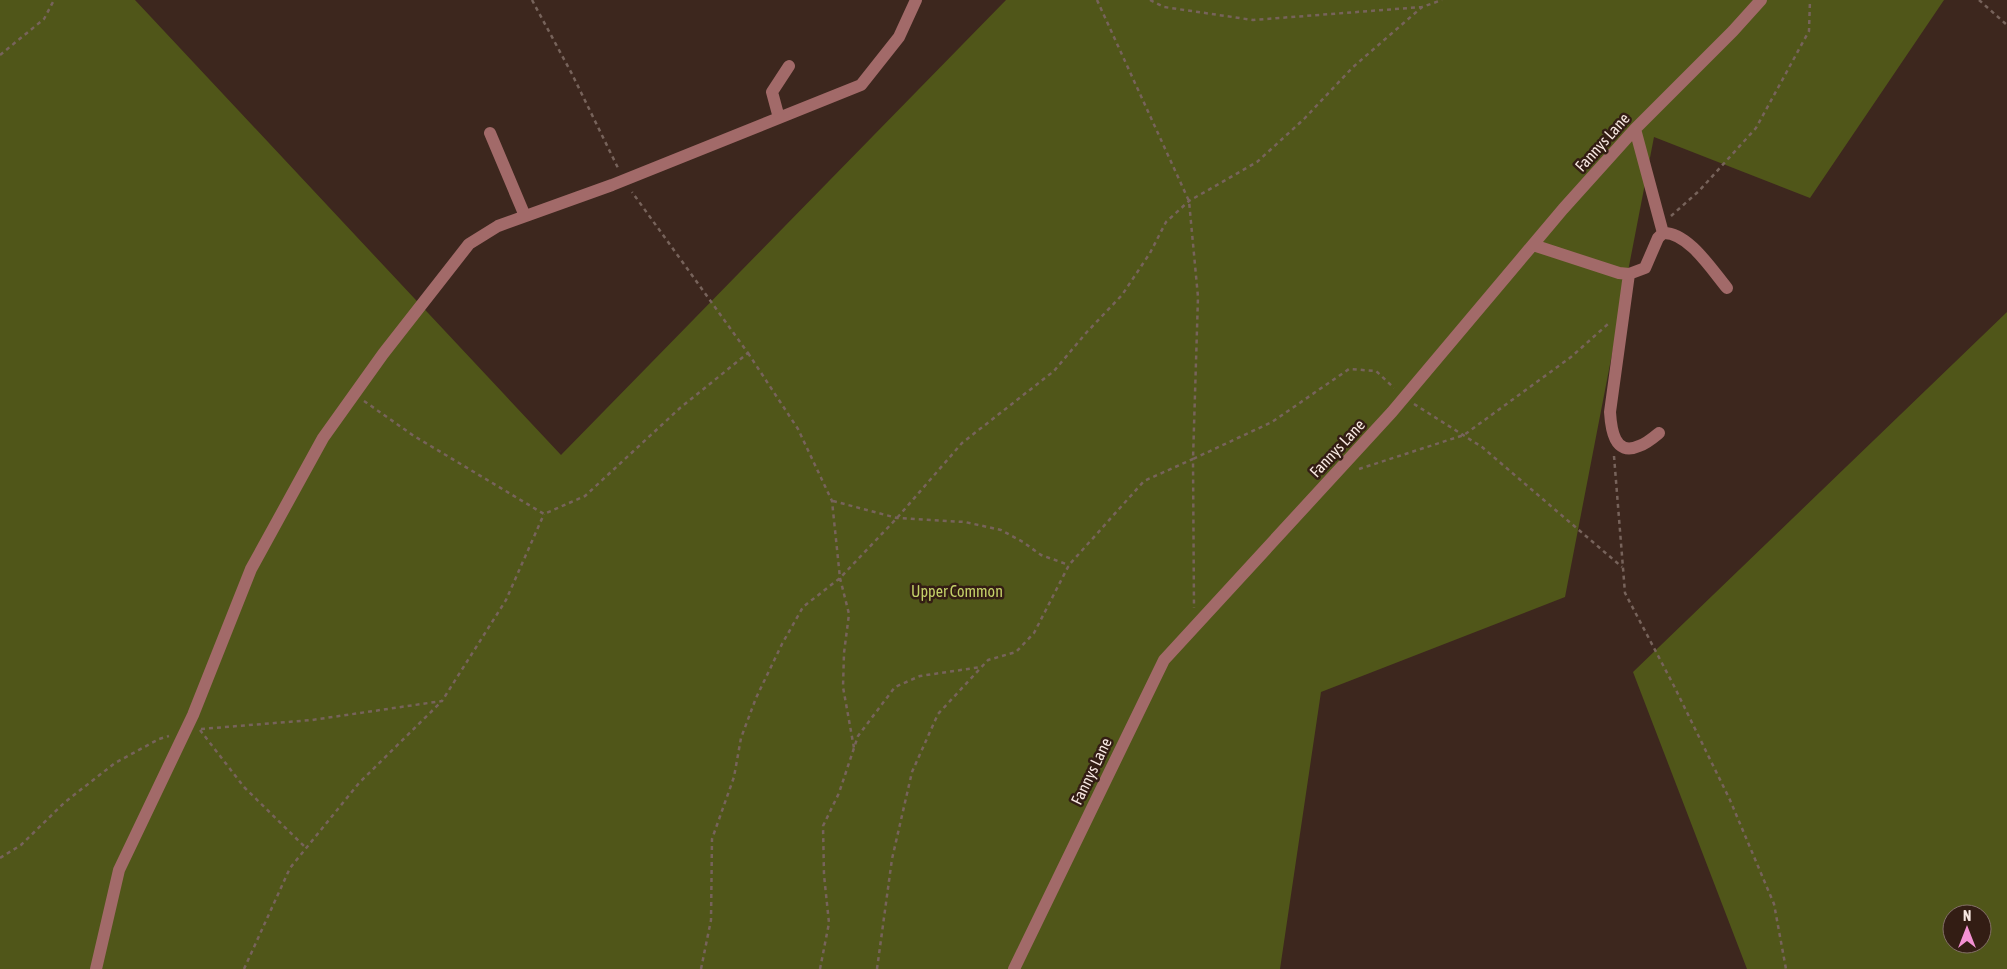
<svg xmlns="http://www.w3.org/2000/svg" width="2007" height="969" font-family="'Asap Condensed',sans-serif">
<rect width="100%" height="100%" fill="#3d271e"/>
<!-- green -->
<path fill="#505619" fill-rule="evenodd" d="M0 0H135L561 455 1006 0H1944L1810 198 1654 137 1565 597 1321 692 1280 969H0Z
M2007 312V969H1747L1633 672ZM1952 914H1982V944H1952Z"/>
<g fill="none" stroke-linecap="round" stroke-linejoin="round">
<!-- path -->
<path stroke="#77635b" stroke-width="2.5" stroke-dasharray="4 4" stroke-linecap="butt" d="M532 0 572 74 618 168
M1097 0 1189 201 1198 297 1193 459 1272 422 1349 369 1376 371 1394 388
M1150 0 1164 7 1253 20 1422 7 1442 0
M1979 0 2007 25
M0 55 44 19 54 0
M1671 216 1699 191 1756 128 1809 31 1810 0
M748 353 798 429 832 501 840 578 849 614 844 653 843 687 854 748
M364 401 414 436 544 514 585 496 680 408 748 353 632 192
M1414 404 1482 447 1622 567
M1614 456 1625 593 1674 686 1730 800 1774 904 1786 969
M1359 469 1464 435 1571 357 1608 324
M833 501 897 518 965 522 1001 530 1023 542 1041 555 1069 565
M201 729 312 720 442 701 506 600 544 514
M200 730 244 787 306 848
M0 858 21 845 65 802 115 763 159 739 169 736
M244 969 290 868 359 783 441 702
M701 969 711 920 712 839 734 777 741 738 756 698 782 644 803 607 840 578 897 518 962 443 1054 371 1086 333 1122 295 1150 253 1166 222 1189 201 1257 162 1304 119 1353 67 1422 7
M820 969 829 923 824 875 823 826 839 793 858 736 895 687 920 676 981 667
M877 969 892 859 912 772 938 714 988 660 1016 652 1034 633 1069 565 1144 481 1193 459 1194 608"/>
<!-- minor -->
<path stroke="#a26a69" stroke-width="12" d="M779 118 772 92 789 66
M1635 129 1663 233
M490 133 525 216
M1533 245 1619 273 1629 274 1645 268 1658 238 1663 233C1688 232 1712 270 1727 288
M1629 274 1610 412C1611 428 1614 457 1639 446 1646 444 1653 438 1659 433
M96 969 119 870 193 715 251 569 323 438 383 354 469 244 498 226 612 185 861 85 899 37 916 0
M1014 969 1164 660 1392 412 1563 209 1635 129 1733 31 1761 0"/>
</g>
<g text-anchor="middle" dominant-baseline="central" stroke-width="5" stroke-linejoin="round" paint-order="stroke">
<!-- street labels -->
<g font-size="16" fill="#f8e8e2" stroke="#331d14">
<text transform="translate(1602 142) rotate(-48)">Fannys Lane</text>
<text transform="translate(1337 448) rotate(-47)">Fannys Lane</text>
<text transform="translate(1091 771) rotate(-64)">Fannys Lane</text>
</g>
<!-- park labels -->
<g font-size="16" fill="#c4d168" stroke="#331d14">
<text x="957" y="591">Upper Common</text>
</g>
</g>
<!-- north arrow -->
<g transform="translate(1967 929)"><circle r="24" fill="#331d14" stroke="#826e66"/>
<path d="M0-4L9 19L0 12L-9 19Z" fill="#f491d3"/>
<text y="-8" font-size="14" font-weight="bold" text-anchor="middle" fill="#f8e8e2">N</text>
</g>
</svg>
